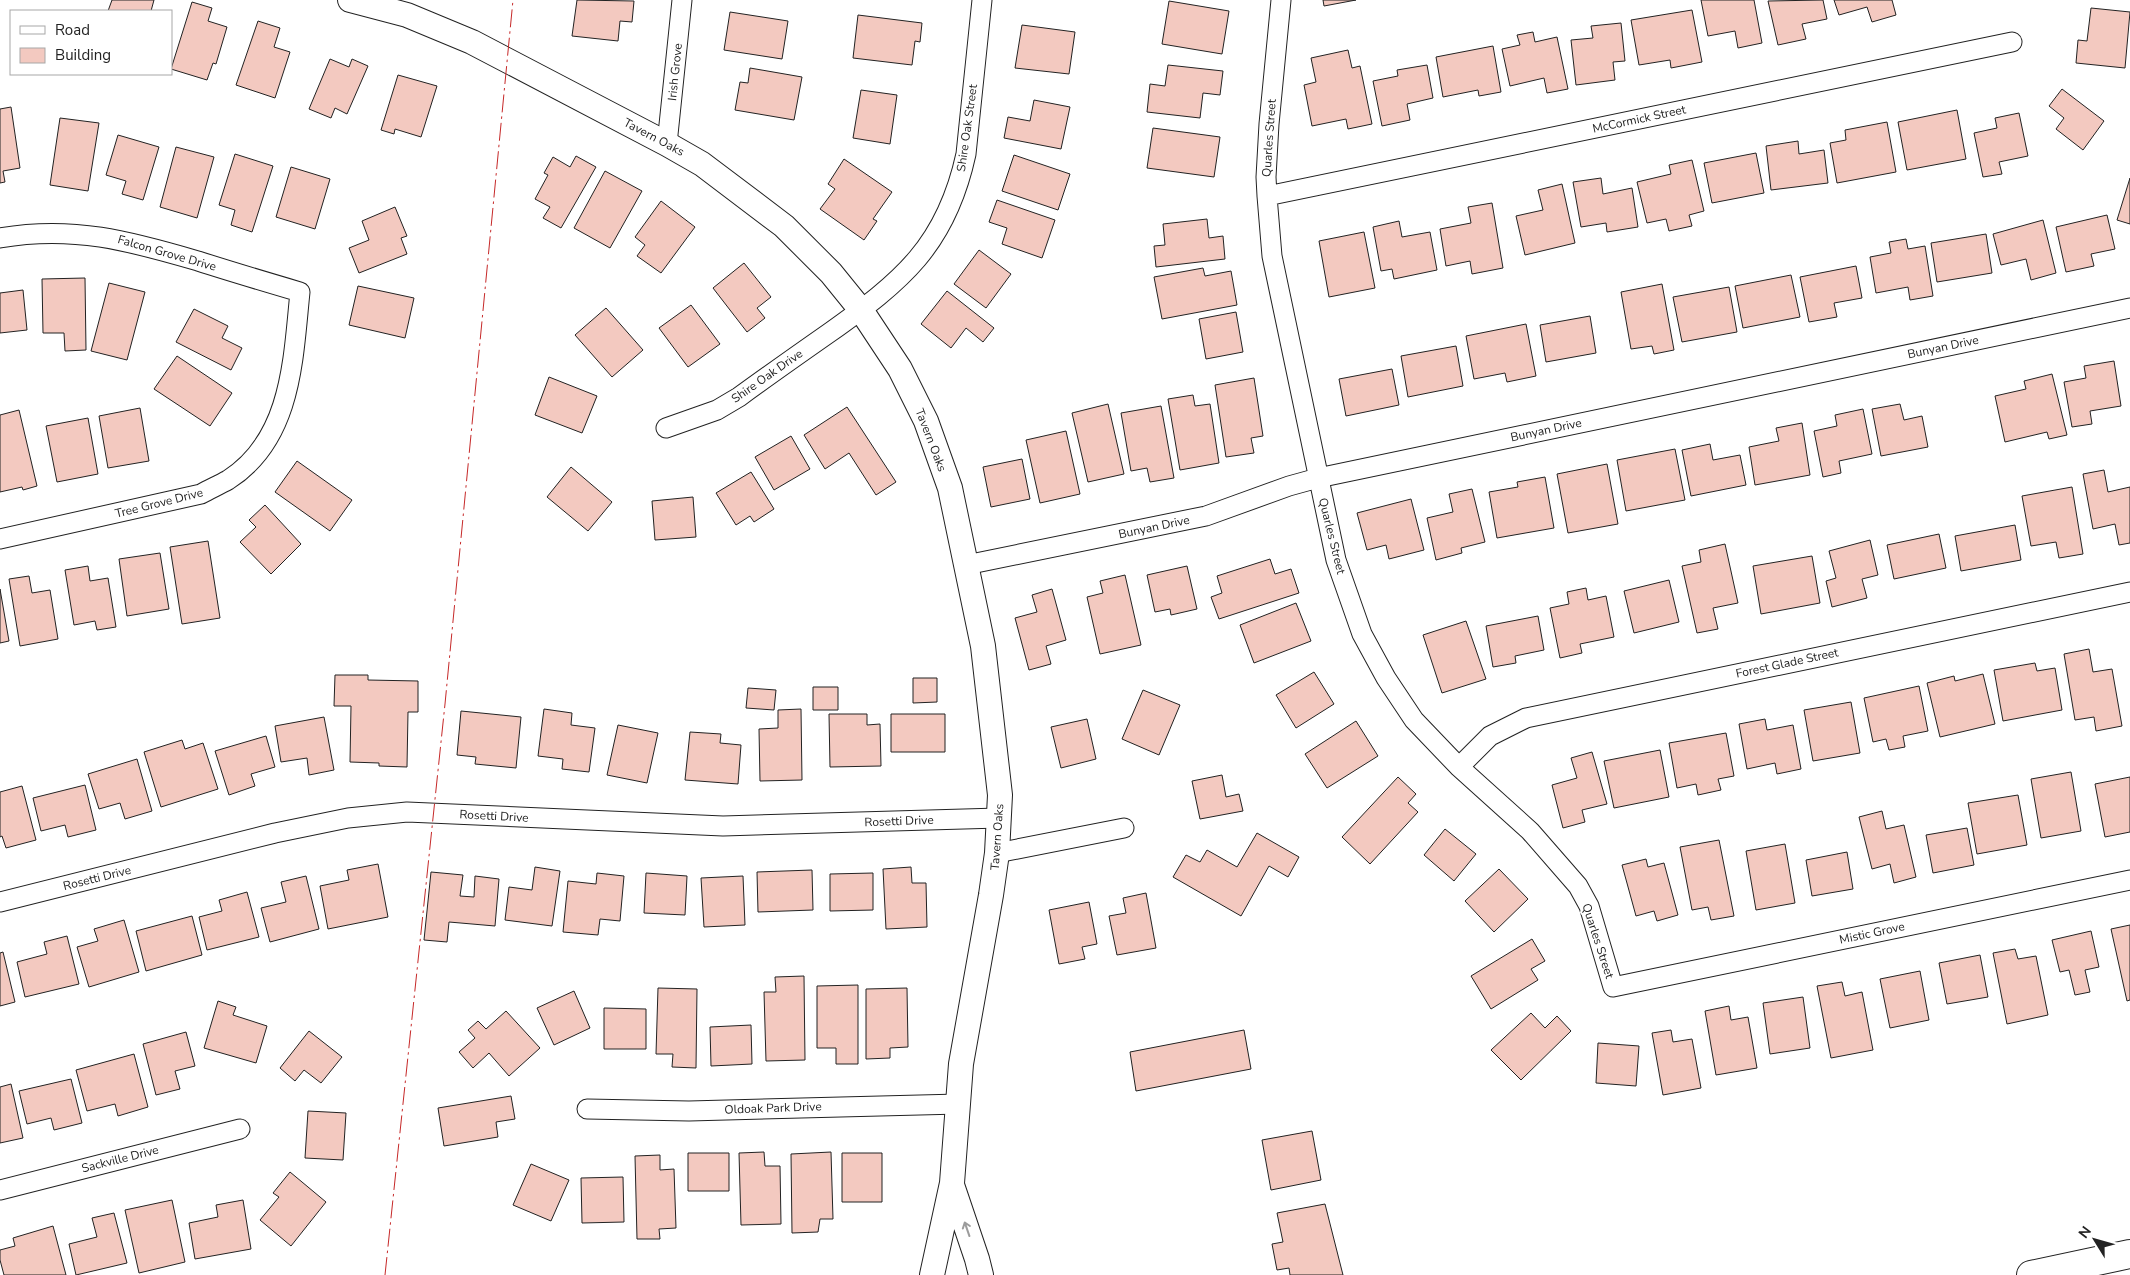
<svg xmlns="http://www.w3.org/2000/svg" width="2130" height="1275" font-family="'Nunito Sans',sans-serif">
<rect width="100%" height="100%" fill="#fff"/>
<!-- building -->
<path fill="#f3c9c0" stroke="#222" d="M112 0H154L151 11H108Z
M577 0 634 1 632 22 620 21 618 41 572 36Z
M1323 0H1356L1324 6Z
M1701 0H1754L1762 43 1738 48 1735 31 1708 36Z
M1823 0 1827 19 1802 24 1806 39 1778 45 1768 1Z
M1834 0H1892L1896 15 1872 22 1867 7 1839 15Z
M1169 1 1229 11 1222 54 1162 44Z
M192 2 212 8 208 21 227 27 216 64 213 63 207 80 171 69Z
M2091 8 2130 12 2125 68 2076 63 2078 40 2087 41Z
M1692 10 1702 62 1671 68 1670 60 1639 65 1631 20Z
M730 12 788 21 782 59 724 50Z
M858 15 922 23 920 42 915 41 912 65 853 58Z
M258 21 280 28 274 47 290 52 275 98 236 85Z
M1621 23 1625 61 1613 62 1615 80 1576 85 1571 40 1593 38 1591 26Z
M1022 25 1075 32 1069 74 1015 68Z
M1533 32 1535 42 1557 37 1568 89 1547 93 1544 78 1510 86 1502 49 1520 45 1517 35Z
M1493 46 1501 92 1479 96 1478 90 1443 97 1436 57Z
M1348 50 1352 68 1360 66 1372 124 1348 129 1346 119 1312 126 1304 85 1316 82 1311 58Z
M330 59 349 67 352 59 368 66 347 114 335 108 331 118 309 109Z
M1168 65 1223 71 1220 95 1203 93 1200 118 1147 112 1150 84 1165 86Z
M1427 65 1433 98 1407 104 1410 120 1382 126 1373 81 1398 76 1397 70Z
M750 68 802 77 794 120 735 110 740 82 748 83Z
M398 75 437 86 421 137 395 129 394 134 381 130Z
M2062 89 2104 121 2083 150 2056 129 2064 118 2049 106Z
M861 90 897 95 890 144 853 138Z
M1034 100 1070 107 1061 149 1004 138 1008 117 1030 121Z
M11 107 20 168 3 171 5 182 0 183V109Z
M1957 110 1966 159 1907 170 1898 122Z
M2019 113 2028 156 1999 162 2002 174 1983 177 1974 133 1997 128 1995 118Z
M60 118 99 123 88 191 50 185Z
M1887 122 1896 172 1837 183 1830 143 1846 140 1845 130Z
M1153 128 1220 137 1214 177 1147 168Z
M118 135 159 147 143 200 122 194 126 181 106 175Z
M1798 141 1799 154 1824 150 1828 183 1771 190 1766 146Z
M176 147 214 157 197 218 160 207Z
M1756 153 1764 193 1712 203 1704 163Z
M235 154 273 166 252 232 231 225 235 210 219 205Z
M1014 155 1070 174 1058 210 1002 191Z
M576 156 596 167 561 228 543 218 550 207 535 199 548 175 544 173 553 157 570 167Z
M844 159 892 192 873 219 877 221 864 240 820 209 835 189 828 184Z
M1692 160 1704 211 1689 215 1692 226 1669 231 1666 219 1647 223 1637 182 1671 174 1669 165Z
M291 167 330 179 315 229 276 217Z
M605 171 642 191 610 248 574 228Z
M1601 178 1603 194 1632 188 1638 227 1607 232 1606 223 1581 227 1573 182Z
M2130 178V224L2117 220Z
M1562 184 1575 243 1525 255 1516 216 1543 210 1538 190Z
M997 200 1055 220 1042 258 1002 244 1007 228 989 222Z
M661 201 695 227 661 273 637 256 645 245 635 237Z
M1492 203 1503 268 1472 274 1470 261 1446 266 1440 229 1471 223 1468 207Z
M395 207 407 236 401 238 407 254 359 273 349 248 369 240 362 221Z
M2107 215 2115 249 2091 254 2094 266 2066 272 2056 227Z
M1207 219 1209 238 1223 236 1225 259 1156 267 1154 246 1165 245 1163 224Z
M2043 220 2056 273 2031 280 2026 259 2001 265 1993 234Z
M1399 221 1402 237 1430 232 1437 270 1394 279 1392 269 1381 271 1373 227Z
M1364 232 1375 288 1329 297 1319 241Z
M1986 234 1992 273 1937 282 1931 243Z
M1906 239 1908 249 1925 246 1933 296 1910 300 1908 287 1876 293 1870 257 1891 253 1889 242Z
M979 250 1011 274 986 308 954 284Z
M744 263 771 297 757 308 765 318 747 332 713 288Z
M1856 266 1862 298 1834 303 1837 317 1809 322 1800 277Z
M1203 268 1205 276 1231 271 1237 305 1162 319 1154 277Z
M1791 275 1800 317 1743 328 1735 286Z
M85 278 86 350 65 351 64 333H43L42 279Z
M109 283 145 292 127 360 91 351Z
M1662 284 1674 350 1654 354 1652 346 1631 349 1621 292Z
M358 286 414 298 405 338 349 325Z
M1729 287 1737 332 1682 342 1673 297Z
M23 290 27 330 0 333V293Z
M947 291 994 328 983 342 966 328 951 348 921 324Z
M691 305 720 344 688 367 659 328Z
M606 308 643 350 612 377 575 335Z
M194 309 228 326 222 338 242 348 231 370 176 342Z
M1236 312 1243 352 1206 359 1199 319Z
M1590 316 1596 353 1546 362 1540 325Z
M1526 324 1536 376 1507 382 1505 373 1474 379 1466 336Z
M1456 346 1463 386 1408 397 1401 356Z
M177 356 232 393 210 426 154 389Z
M2114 361 2121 406 2090 411 2092 424 2072 427 2064 382 2086 378 2084 366Z
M1392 369 1399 405 1346 416 1339 379Z
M2052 374 2067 435 2049 439 2047 432 2005 442 1995 396 2026 389 2024 381Z
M549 377 597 396 582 433 535 415Z
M1254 378 1263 436 1251 438 1254 453 1226 457 1215 385Z
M1193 395 1195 406 1210 404 1219 463 1180 470 1168 399Z
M1108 404 1124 474 1088 482 1072 413Z
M1900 404 1904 420 1922 416 1928 447 1881 456 1872 409Z
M1161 406 1174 478 1150 482 1147 468 1131 471 1121 413Z
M847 407 896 482 876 495 849 453 825 469 804 435Z
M140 408 149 461 108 468 99 416Z
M1863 409 1872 454 1839 461 1841 473 1823 477 1814 431 1837 426 1835 415Z
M19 410 37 486 23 490 22 487 0 492V415Z
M88 418 98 474 57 482 46 426Z
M1802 423 1810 475 1755 485 1749 447 1779 441 1776 428Z
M1066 431 1080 494 1040 503 1026 440Z
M791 436 810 469 774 490 755 457Z
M1710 444 1713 460 1740 455 1746 485 1691 496 1682 450Z
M1675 449 1685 500 1626 511 1617 460Z
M1022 459 1030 499 991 507 983 467Z
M297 461 352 500 330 531 275 492Z
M1607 464 1618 524 1568 533 1557 474Z
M571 467 612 502 588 531 547 497Z
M2104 470 2108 492 2130 487V543L2119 545 2115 524 2093 529 2083 474Z
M751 472 774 509 754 522 750 516 736 525 716 493Z
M1545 477 1554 528 1497 538 1489 492 1518 487 1517 482Z
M2072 487 2083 554 2059 558 2056 542 2031 546 2022 496Z
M1472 489 1485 542 1461 548 1462 553 1436 560 1427 518 1453 512 1449 494Z
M693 497 696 537 655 540 652 501Z
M1411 499 1424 550 1389 559 1386 545 1367 550 1357 513Z
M265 505 301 544 271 574 240 542 256 527 249 520Z
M2015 525 2021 560 1961 571 1955 536Z
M1939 534 1946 568 1894 579 1887 545Z
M1870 540 1878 575 1862 579 1867 598 1832 607 1826 581 1836 578 1829 551Z
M208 541 220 618 182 624 170 547Z
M1725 544 1738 603 1713 608 1718 629 1697 633 1682 566 1701 562 1699 550Z
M160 553 169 609 127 616 119 559Z
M1812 556 1820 603 1761 614 1753 566Z
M1270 559 1275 574 1291 569 1299 593 1219 619 1211 597 1222 593 1217 576Z
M88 566 90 581 108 578 116 627 97 630 95 621 74 625 65 570Z
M1187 566 1197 609 1171 615 1170 609 1155 612 1147 575Z
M1125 575 1141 645 1100 654 1087 597 1103 593 1100 581Z
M29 576 32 593 50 590 58 639 20 646 9 579Z
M1669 580 1679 622 1634 633 1624 591Z
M1586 588 1588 600 1606 596 1614 637 1580 644 1582 653 1560 658 1550 608 1569 604 1567 592Z
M0 589 9 641 0 643Z
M1052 589 1066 640 1046 646 1051 664 1029 670 1015 618 1037 612 1032 595Z
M1296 603 1311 641 1254 663 1240 625Z
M1538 616 1544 650 1515 656 1516 663 1493 667 1486 626Z
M1466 621 1486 679 1442 693 1423 635Z
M2089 649 2093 672 2112 669 2122 726 2096 731 2094 717 2075 720 2064 654Z
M2035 663 2037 671 2055 668 2062 710 2003 721 1994 670Z
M1314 672 1334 704 1296 728 1276 695Z
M1983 674 1995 724 1940 737 1927 683 1954 676 1955 681Z
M335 675H368V680L418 681V712H408L407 767 379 766V763L350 762 351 706H334Z
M913 678H937V702L913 703Z
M1919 686 1928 731 1903 736 1905 747 1889 750 1886 739 1873 742 1864 698Z
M813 687H838V710H813Z
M748 688 776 690 774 710 746 708Z
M1143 690 1180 705 1159 755 1122 739Z
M1851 702 1860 753 1813 761 1804 710Z
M544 709 572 713 571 725 595 728 589 772 562 769 563 759 538 756Z
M801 709 802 780 760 781 759 729 778 728V710Z
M461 711 521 717 516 768 475 764 476 757 457 755Z
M829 714H867V725L880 724 881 766 830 767Z
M891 714H945V752H891Z
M324 717 334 770 309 775 307 758 281 762 275 726Z
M1087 719 1096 759 1061 768 1051 727Z
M1765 719 1767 730 1793 725 1801 769 1777 774 1775 763 1747 769 1739 724Z
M1356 721 1378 756 1327 788 1305 754Z
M618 725 658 733 647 783 607 775Z
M690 732 721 734 720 743 741 745 738 784 685 780Z
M1726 733 1734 776 1718 779 1721 790 1698 795 1696 784 1677 788 1669 743Z
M266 736 275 767 251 774 255 786 229 795 215 751Z
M182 740 185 749 203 743 218 789 161 807 144 752Z
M1660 750 1669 797 1614 808 1604 761Z
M1592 752 1607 804 1582 810 1585 822 1563 828 1552 785 1577 778 1571 758Z
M137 759 152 811 125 819 120 803 99 809 88 774Z
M2071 772 2081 831 2041 838 2031 779Z
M1222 775 1226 797 1239 794 1243 811 1200 819 1192 781Z
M1398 777 1416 794 1408 803 1418 812 1370 864 1342 837Z
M2130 777V832L2105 837 2095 784Z
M85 785 96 830 68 837 65 825 41 831 33 798Z
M22 786 36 840 6 848 2 836 0 837V792Z
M2018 795 2027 845 1977 854 1968 803Z
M1882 811 1886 829 1904 825 1916 877 1894 883 1890 864 1872 869 1859 817Z
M1967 828 1974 865 1933 873 1926 835Z
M1445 829 1476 854 1454 881 1424 855Z
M1257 833 1299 857 1288 877 1269 866 1241 916 1173 877 1186 855 1200 862 1207 850 1237 867Z
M1719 840 1734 916 1711 920 1708 907 1692 910 1680 847Z
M1785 844 1795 903 1756 910 1746 851Z
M1847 852 1853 889 1812 896 1806 860Z
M1646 859 1648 867 1664 863 1678 915 1657 921 1654 911 1636 916 1622 865Z
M378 864 388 917 328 929 320 886 349 880 347 870Z
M535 867 560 871 552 926 505 920 509 887 532 890Z
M911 867 912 883H926L927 927 886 929 883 869Z
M1499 869 1528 899 1494 932 1465 901Z
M812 870 813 910 758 912 757 872Z
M431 872 463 875 460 896 474 897 475 876 499 879 495 926 449 922 447 942 424 940Z
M597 873 624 876 620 921 600 919 598 935 563 932 568 881 596 884Z
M646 873 687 876 685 915 644 913Z
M873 873V910L830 911V874Z
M306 876 319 929 270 942 261 908 286 902 281 882Z
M743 876 745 925 704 927 701 878Z
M247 892 259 937 207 950 199 917 222 911 219 900Z
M1146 893 1156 948 1117 955 1109 916 1126 913 1123 898Z
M1089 902 1097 944 1082 947 1085 959 1059 964 1049 910Z
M192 916 202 955 146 971 136 931Z
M124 920 139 972 89 987 77 947 98 941 94 929Z
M2130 925V1000L2127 1001 2111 929Z
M2091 931 2099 967 2085 970 2090 992 2075 995 2069 970 2060 972 2052 940Z
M67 936 79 984 25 997 17 962 47 954 44 942Z
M1532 939 1545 961 1531 969 1538 980 1491 1009 1471 976Z
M2015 949 2018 959 2036 956 2048 1015 2007 1024 1993 953Z
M3 952 15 1002 0 1006V953Z
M1980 955 1988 997 1947 1004 1939 963Z
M1920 971 1929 1020 1890 1028 1880 979Z
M804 976 805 1060 766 1061 764 992H776L775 977Z
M1842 982 1845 996 1862 992 1873 1050 1831 1058 1817 986Z
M858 985V1064H836V1048H817V986Z
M658 988 697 989 696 1068 672 1067 673 1054H656Z
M907 988 908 1047 890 1048V1058L866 1059V989Z
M574 991 590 1028 554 1045 537 1008Z
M1803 997 1810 1048 1770 1054 1763 1003Z
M218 1001 236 1007 233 1015 267 1026 256 1063 204 1048Z
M1729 1006 1731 1020 1748 1017 1757 1068 1716 1075 1705 1011Z
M604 1008 646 1009V1049H604Z
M506 1011 540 1048 509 1076 489 1053 473 1068 459 1052 475 1038 468 1030 478 1021 486 1029Z
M1531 1013 1545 1028 1557 1016 1571 1031 1521 1080 1491 1050Z
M751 1025 752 1064 711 1066 710 1027Z
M1244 1030 1251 1069 1136 1091 1130 1052Z
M1671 1030 1673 1042 1692 1039 1701 1088 1663 1095 1652 1033Z
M309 1031 342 1057 321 1083 304 1070 295 1081 280 1068Z
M186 1032 195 1066 175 1071 180 1089 156 1095 143 1044Z
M1598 1043 1639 1046 1636 1086 1596 1083Z
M134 1054 148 1107 118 1116 115 1104 87 1111 76 1070Z
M71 1079 82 1123 54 1130 51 1118 27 1124 19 1091Z
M11 1084 23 1138 0 1143V1087Z
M511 1096 515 1119 496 1122 498 1137 444 1146 438 1108Z
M308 1111 346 1113 343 1160 305 1158Z
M1312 1131 1321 1180 1271 1190 1262 1140Z
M764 1152 765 1166H780L781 1224 741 1225 739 1153Z
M831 1152 833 1219H820L818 1232 792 1233 791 1154Z
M688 1153H729V1191H688Z
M842 1153H882V1202H842Z
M660 1155V1170L674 1169 676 1228 659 1229 660 1239H637L635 1156Z
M531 1164 569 1180 551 1221 513 1205Z
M290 1172 326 1202 291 1246 260 1220 279 1197 273 1193Z
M623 1177 624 1222 582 1223 581 1178Z
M172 1200 185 1262 139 1273 125 1210Z
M243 1200 251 1249 195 1259 189 1223 218 1217 216 1205Z
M1325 1204 1343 1275H1290L1289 1268 1277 1270 1272 1244 1283 1242 1277 1213Z
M114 1213 127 1263 76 1275 69 1244 97 1237 92 1218Z
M53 1226 66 1275H4L0 1260V1250L15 1246 13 1238Z"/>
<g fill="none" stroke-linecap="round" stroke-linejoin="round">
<!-- minor casing -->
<g stroke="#222" stroke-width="21">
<path id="minor" d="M1281 0 1269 124 1266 177 1267 196 1272 256 1336 560 1362 634 1386 678 1414 720 1459 767 1530 831 1578 886 1589 906 1613 987 2130 880
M667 144 682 0
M1267 196 2012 42
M0 238C72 225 130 241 198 261 232 272 266 282 300 292 293 360 292 439 228 480 219 485 210 489 201 494L0 539
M666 428 717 410 739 397C769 375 799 354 829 333 902 281 946 246 966 154L982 0
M966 565 1206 516 1289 486 1318 478 2130 308
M1459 767 1490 736 1526 718 2130 592
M997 853 1124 828
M0 902 275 833 348 818 407 812 723 826 999 818
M587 1109 689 1111 959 1104
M0 1190 240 1129"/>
</g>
<!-- tertiary casing -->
<g stroke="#222" stroke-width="26">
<path id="tertiary" d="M350 0 407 15 472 42 667 144 702 164 784 226 831 273 861 310 900 369 926 421 950 488 983 646 1000 795 997 853 991 895 961 1064 952 1183 932 1275
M952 1185 977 1259 981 1275"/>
</g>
<!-- secondary casing -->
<g stroke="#222" stroke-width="30">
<path id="secondary" d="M2031 1275 2130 1254"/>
</g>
<!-- minor -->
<use href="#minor" stroke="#fff" stroke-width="19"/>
<!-- tertiary -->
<use href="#tertiary" stroke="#fff" stroke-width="24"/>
<!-- secondary -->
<use href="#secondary" stroke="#fff" stroke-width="28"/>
<!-- power -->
<path stroke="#c62828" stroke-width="1" stroke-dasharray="18 4 2.5 4" stroke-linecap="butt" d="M385 1275 445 704 513 0"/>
</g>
<!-- one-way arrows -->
<defs><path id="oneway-shaft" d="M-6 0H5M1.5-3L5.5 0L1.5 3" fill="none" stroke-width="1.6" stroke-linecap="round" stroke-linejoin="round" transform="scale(1.25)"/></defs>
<use stroke="#9c9c9c" href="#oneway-shaft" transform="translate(967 1229) rotate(-109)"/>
<g text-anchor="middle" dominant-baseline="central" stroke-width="4" stroke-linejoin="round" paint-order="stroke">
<!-- street labels -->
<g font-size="12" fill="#222" stroke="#fff">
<text transform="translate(675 72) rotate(-84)">Irish Grove</text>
<text transform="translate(1639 119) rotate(-12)">McCormick Street</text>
<text transform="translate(967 128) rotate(-82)">Shire Oak Street</text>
<text transform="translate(654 137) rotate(28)">Tavern Oaks</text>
<text transform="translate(1269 138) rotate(-86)">Quarles Street</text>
<text transform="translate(167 253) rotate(16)">Falcon Grove Drive</text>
<text transform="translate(1943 347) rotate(-12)">Bunyan Drive</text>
<text transform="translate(767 376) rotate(-35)">Shire Oak Drive</text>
<text transform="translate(1546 430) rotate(-12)">Bunyan Drive</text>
<text transform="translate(931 440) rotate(69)">Tavern Oaks</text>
<text transform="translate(159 503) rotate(-14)">Tree Grove Drive</text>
<text transform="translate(1154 527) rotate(-12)">Bunyan Drive</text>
<text transform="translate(1332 536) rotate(76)">Quarles Street</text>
<text transform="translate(1787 663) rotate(-12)">Forest Glade Street</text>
<text transform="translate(494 816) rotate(3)">Rosetti Drive</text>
<text transform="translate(899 821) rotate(-2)">Rosetti Drive</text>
<text transform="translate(997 837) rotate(-86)">Tavern Oaks</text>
<text transform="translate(97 878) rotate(-14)">Rosetti Drive</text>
<text transform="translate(1872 933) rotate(-12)">Mistic Grove</text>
<text transform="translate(1598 941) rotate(72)">Quarles Street</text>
<text transform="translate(773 1108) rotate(-2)">Oldoak Park Drive</text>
<text transform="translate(120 1159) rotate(-14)">Sackville Drive</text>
</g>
</g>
<!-- legend -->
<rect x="10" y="10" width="162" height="65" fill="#ffffff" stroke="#a7a7a7"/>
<rect x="20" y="26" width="25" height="8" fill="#ffffff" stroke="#a7a7a7"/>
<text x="55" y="35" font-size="15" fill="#222222">Road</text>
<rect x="20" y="48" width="25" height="15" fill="#f3c9c0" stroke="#a7a7a7"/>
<text x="55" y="60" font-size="15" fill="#222222">Building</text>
<!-- north arrow -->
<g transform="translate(2095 1240) rotate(307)" stroke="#ffffff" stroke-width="4" paint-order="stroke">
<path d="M0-4L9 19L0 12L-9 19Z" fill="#222222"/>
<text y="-8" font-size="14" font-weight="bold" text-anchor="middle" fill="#222222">N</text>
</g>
</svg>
